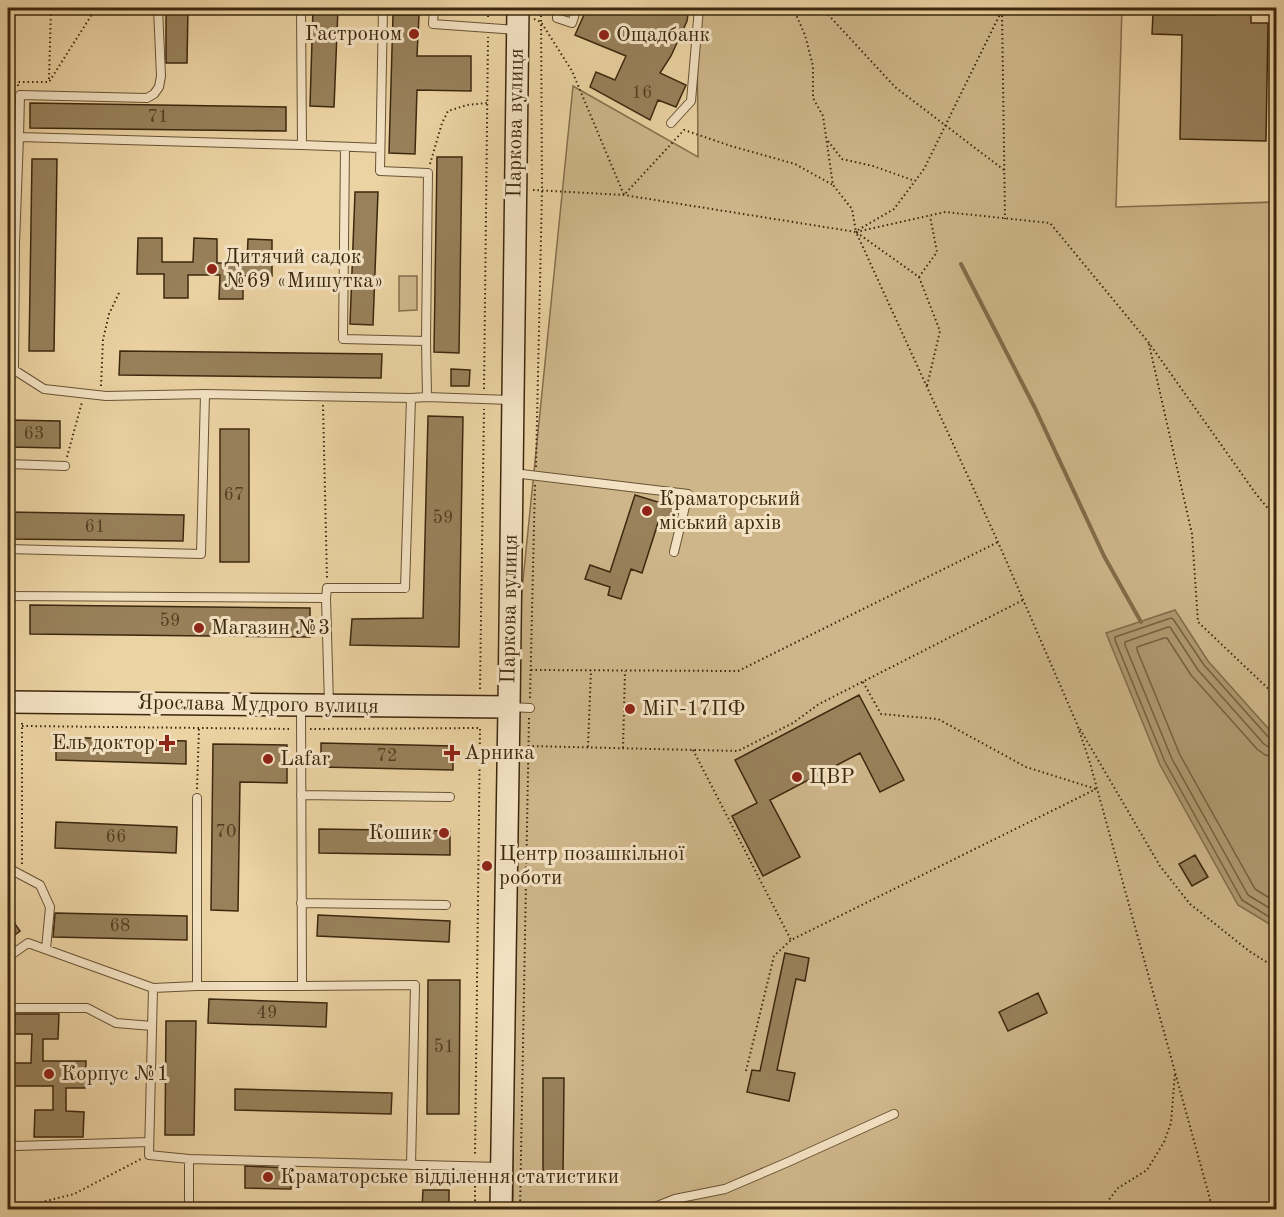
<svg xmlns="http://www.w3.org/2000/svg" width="1284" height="1217" font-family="'Old Standard TT',serif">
<rect width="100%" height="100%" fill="#ecd3a3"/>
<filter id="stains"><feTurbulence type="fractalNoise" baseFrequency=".00333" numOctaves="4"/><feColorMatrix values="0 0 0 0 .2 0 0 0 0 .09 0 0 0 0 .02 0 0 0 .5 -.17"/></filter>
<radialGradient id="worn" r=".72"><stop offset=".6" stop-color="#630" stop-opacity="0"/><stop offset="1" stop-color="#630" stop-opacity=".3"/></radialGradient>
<!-- green -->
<path fill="#ceb68a" stroke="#856f4c" stroke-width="1.5" d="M697 8H1122L1116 207 1276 202V1209L513 1210 514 669 573 86 698 157Z
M399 276H417V310L399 311Z"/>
<!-- water -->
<path fill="#b09970" stroke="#826c49" stroke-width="1.5" d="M1175 610 1208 661 1276 737V928L1238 905 1160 765 1106 633Z"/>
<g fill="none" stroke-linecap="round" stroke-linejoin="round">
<!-- shore -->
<path stroke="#76603f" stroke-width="1.5" d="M1276 741 1270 739 1204 665 1173 619 1171 618 1115 637V640L1165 762 1242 900 1276 921
M1276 748H1270L1264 744 1198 670 1170 627H1168L1125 642V645L1172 759 1248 895 1276 912
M1276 757 1265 755 1257 749 1191 675 1167 638H1164L1137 647V650L1180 755 1255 889 1276 902"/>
<!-- stream -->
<path stroke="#826c49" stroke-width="4" d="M961 264 1035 408 1104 556 1141 622"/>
</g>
<!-- building -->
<path fill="#98815b" stroke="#3c280e" stroke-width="1.5" d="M166 8H188L187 63H166Z
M313 8H338L334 107 310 106Z
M587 8H689L687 21 671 56 660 73 686 85 676 107 658 100 650 120 590 87 596 72 615 80 626 56 575 35Z
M1216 8H1251V23H1268L1266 141 1180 139 1182 35 1152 34 1153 14 1216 15Z
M393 15H419L417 56H471V91L417 90 415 154 389 153Z
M30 103 286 107V131L30 128Z
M437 157H462L459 353 434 352Z
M32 159H57L54 351H29Z
M355 192H378L373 325 350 324Z
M138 238H162V262H193L194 238 217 239V263H247L248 239 272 240V276H243V299H219L220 275H188V298H164V274H137Z
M120 351 382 354 381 378 119 375Z
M451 369 470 370 469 386H451Z
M428 416 463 417 459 647 350 645 352 619 423 618Z
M8 420 60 421V448L8 447Z
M220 429H249V562H220Z
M635 495 674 507 668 526 658 523 642 573 631 569 621 599 608 595 610 587 585 579 590 565 610 572Z
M8 512 184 515 183 541 8 539Z
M30 605 310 608V637L30 634Z
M859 695 904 780 880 792 860 753 770 800 800 857 763 876 732 816 757 803 735 760Z
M56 737 186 741V764L56 760Z
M321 743 453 746V770L321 767Z
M213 744 287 745V783L240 782 238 911 211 910Z
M56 822 177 827 176 853 55 848Z
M319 829 450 831V855L319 853Z
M1195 855 1208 877 1192 886 1179 864Z
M55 913 187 916V940L53 937Z
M8 914 20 931 8 940Z
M318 915 450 921 449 942 317 936Z
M785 953 809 958 805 981 796 979 777 1070 795 1073 789 1101 747 1092 752 1070 760 1071Z
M428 980H460L459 1114H427Z
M1038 993 1047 1013 1008 1031 999 1012Z
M209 999 327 1003 326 1027 208 1023Z
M15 1014H59L58 1039H43V1061H86L85 1088H66V1111L84 1112 83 1137H34L35 1110H53V1086H13V1063H31L32 1034H14Z
M166 1021H196L194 1135H165Z
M543 1078H564L563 1177H543Z
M235 1089 392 1093 391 1114 235 1110Z
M245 1166 291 1168V1189L245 1188Z
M423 1190H449V1209H422Z"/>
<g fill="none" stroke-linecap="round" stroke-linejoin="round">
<!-- lane casing -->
<g stroke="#685333" stroke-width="10">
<path id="lane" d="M158 8 161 76 159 87 154 94 147 98 20 95 19 137 302 145
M301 8 302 145 380 148
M383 8 380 171 428 173 426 341 427 397 511 400
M434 8 433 24 516 30
M558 8 557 18 572 23 577 8
M671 123 691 101 699 8
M345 147 343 339 426 341
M8 366 44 389 106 396 205 394
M14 369 15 243 19 137
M8 464 65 466
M513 473 688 494 674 552
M8 549 201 554 205 394 411 398
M8 596 326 598
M329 704 326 598 327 588H405L411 398 427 397
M301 707 302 986 415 985 411 1165
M510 707 530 708
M301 795 450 797
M197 798V986H302
M8 868 40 885 50 907 46 949
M301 903 446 905
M8 957 28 943 153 988 149 1155 189 1159
M153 988 197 986
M8 1037 9 1008H87L116 1023 152 1026
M8 1142 16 1146 149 1142
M189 1210V1159L500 1167
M647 1210 675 1199 725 1189 788 1162 894 1114"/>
</g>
<!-- secondary casing -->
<g stroke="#3c280e" stroke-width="24">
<path id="secondary" d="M8 702 509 707
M501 1210 509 707 518 8"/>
</g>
<!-- path -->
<path stroke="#3c280e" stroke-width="2" stroke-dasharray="1.5 3" stroke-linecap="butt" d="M793 8 805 35 813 66V98L823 116 833 185 852 209 856 232 919 277 937 252 930 216
M822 8 895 87 1004 170
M1002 11 1005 219
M488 17V8
M534 19 541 22 572 71 624 195 684 130 731 146 795 164 833 185
M49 79 51 8
M18 86V82H49L96 8
M828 141 842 159 873 166 915 181
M430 164 442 123 448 111 467 105 487 103
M533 190 624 195 856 232 998 542 1077 724 1090 763 1213 1210
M858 230 894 209 924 169 1003 8
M856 232 945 212 1050 223 1149 343 1256 494 1276 518
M919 277 940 331 927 386
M1149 344 1192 534 1198 622 1276 696
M101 386 103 340 109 314 119 293
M484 389 488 37
M323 405 327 579
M67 457 82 402
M536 467 542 190 541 8
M531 670 738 671 998 542
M863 682 881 714 938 719 1026 767 1096 789
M480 689 484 409
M530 698 535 484
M22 726 292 729
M310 729 480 728 475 1155
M1080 729 1160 866 1190 904 1249 951 1276 968
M528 746 738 751 793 723 819 704 1023 600
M588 747 591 670
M623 748 625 671
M693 750 791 940 1096 789
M197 789 199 728
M22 864V720
M746 1071 774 956 791 940
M10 1210 74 1194 141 1159
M475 1210V1176
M520 1210 529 718
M1101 1210 1118 1188 1147 1170 1164 1142 1171 1123 1175 1073"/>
<!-- lane -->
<use href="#lane" stroke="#f3e2c3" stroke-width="8"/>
<!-- secondary -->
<use href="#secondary" stroke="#f3e2c3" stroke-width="21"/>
</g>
<!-- markers -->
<g fill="#8f2418" stroke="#f3e2c3" stroke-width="2">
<circle cx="414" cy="34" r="6"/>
<circle cx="604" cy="35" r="6"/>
<circle cx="212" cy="269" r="6"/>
<circle cx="647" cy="511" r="6"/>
<circle cx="199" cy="628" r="6"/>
<circle cx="630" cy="709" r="6"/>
<path d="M164 734h6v6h6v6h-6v6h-6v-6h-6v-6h6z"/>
<path d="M449 744h6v6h6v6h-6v6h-6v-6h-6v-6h6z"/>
<circle cx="268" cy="759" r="6"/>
<circle cx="797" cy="777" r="6"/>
<circle cx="444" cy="833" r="6"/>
<circle cx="487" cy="866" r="6"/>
<circle cx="49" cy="1074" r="6"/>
<circle cx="268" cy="1177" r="6"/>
</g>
<g text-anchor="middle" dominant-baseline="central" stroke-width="6" stroke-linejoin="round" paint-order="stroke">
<!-- number labels -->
<g font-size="18" fill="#533e21">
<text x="642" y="93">16</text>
<text x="158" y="117">71</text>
<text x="34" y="434">63</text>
<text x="234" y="495">67</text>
<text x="443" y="518">59</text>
<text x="95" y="527">61</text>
<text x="170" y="621">59</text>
<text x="387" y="756">72</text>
<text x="226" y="832">70</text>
<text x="116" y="837">66</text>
<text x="120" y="926">68</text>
<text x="267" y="1013">49</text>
<text x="444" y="1047">51</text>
</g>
<!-- poi labels -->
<g font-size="21" fill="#3c280e" stroke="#f3e2c3" text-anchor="start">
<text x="402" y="34" text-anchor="end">Гастроном</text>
<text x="616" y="35">Ощадбанк</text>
<text x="224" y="257">Дитячий садок<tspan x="224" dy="24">№69 «Мишутка»</tspan></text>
<text x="659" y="499">Краматорський<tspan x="659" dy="24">міський архів</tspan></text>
<text x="211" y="628">Магазин №3</text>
<text x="642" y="709">МіГ-17ПФ</text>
<text x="155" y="743" text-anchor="end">Ель доктор</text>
<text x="464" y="753">Арника</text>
<text x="280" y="759">Lafar</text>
<text x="809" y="777">ЦВР</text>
<text x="432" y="833" text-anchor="end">Кошик</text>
<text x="499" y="854">Центр позашкільної<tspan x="499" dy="24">роботи</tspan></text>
<text x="61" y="1074">Корпус №1</text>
<text x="280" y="1177">Краматорське відділення статистики</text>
</g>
<!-- street labels -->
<g font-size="21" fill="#3c280e" stroke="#f3e2c3">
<text transform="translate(516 123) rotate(-89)">Паркова вулиця</text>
<text transform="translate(510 609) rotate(-89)">Паркова вулиця</text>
<text transform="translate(258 705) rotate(1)">Ярослава Мудрого вулиця</text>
</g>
</g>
<!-- margin -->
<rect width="1284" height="1217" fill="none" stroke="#ecd3a3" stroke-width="30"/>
<rect x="9" y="9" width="1266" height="1199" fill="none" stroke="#3c280e" stroke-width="3"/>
<rect x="15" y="15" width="1254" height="1187" fill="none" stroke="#3c280e" stroke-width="1.5"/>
<rect width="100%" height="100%" filter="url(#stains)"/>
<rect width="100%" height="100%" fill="url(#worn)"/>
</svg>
